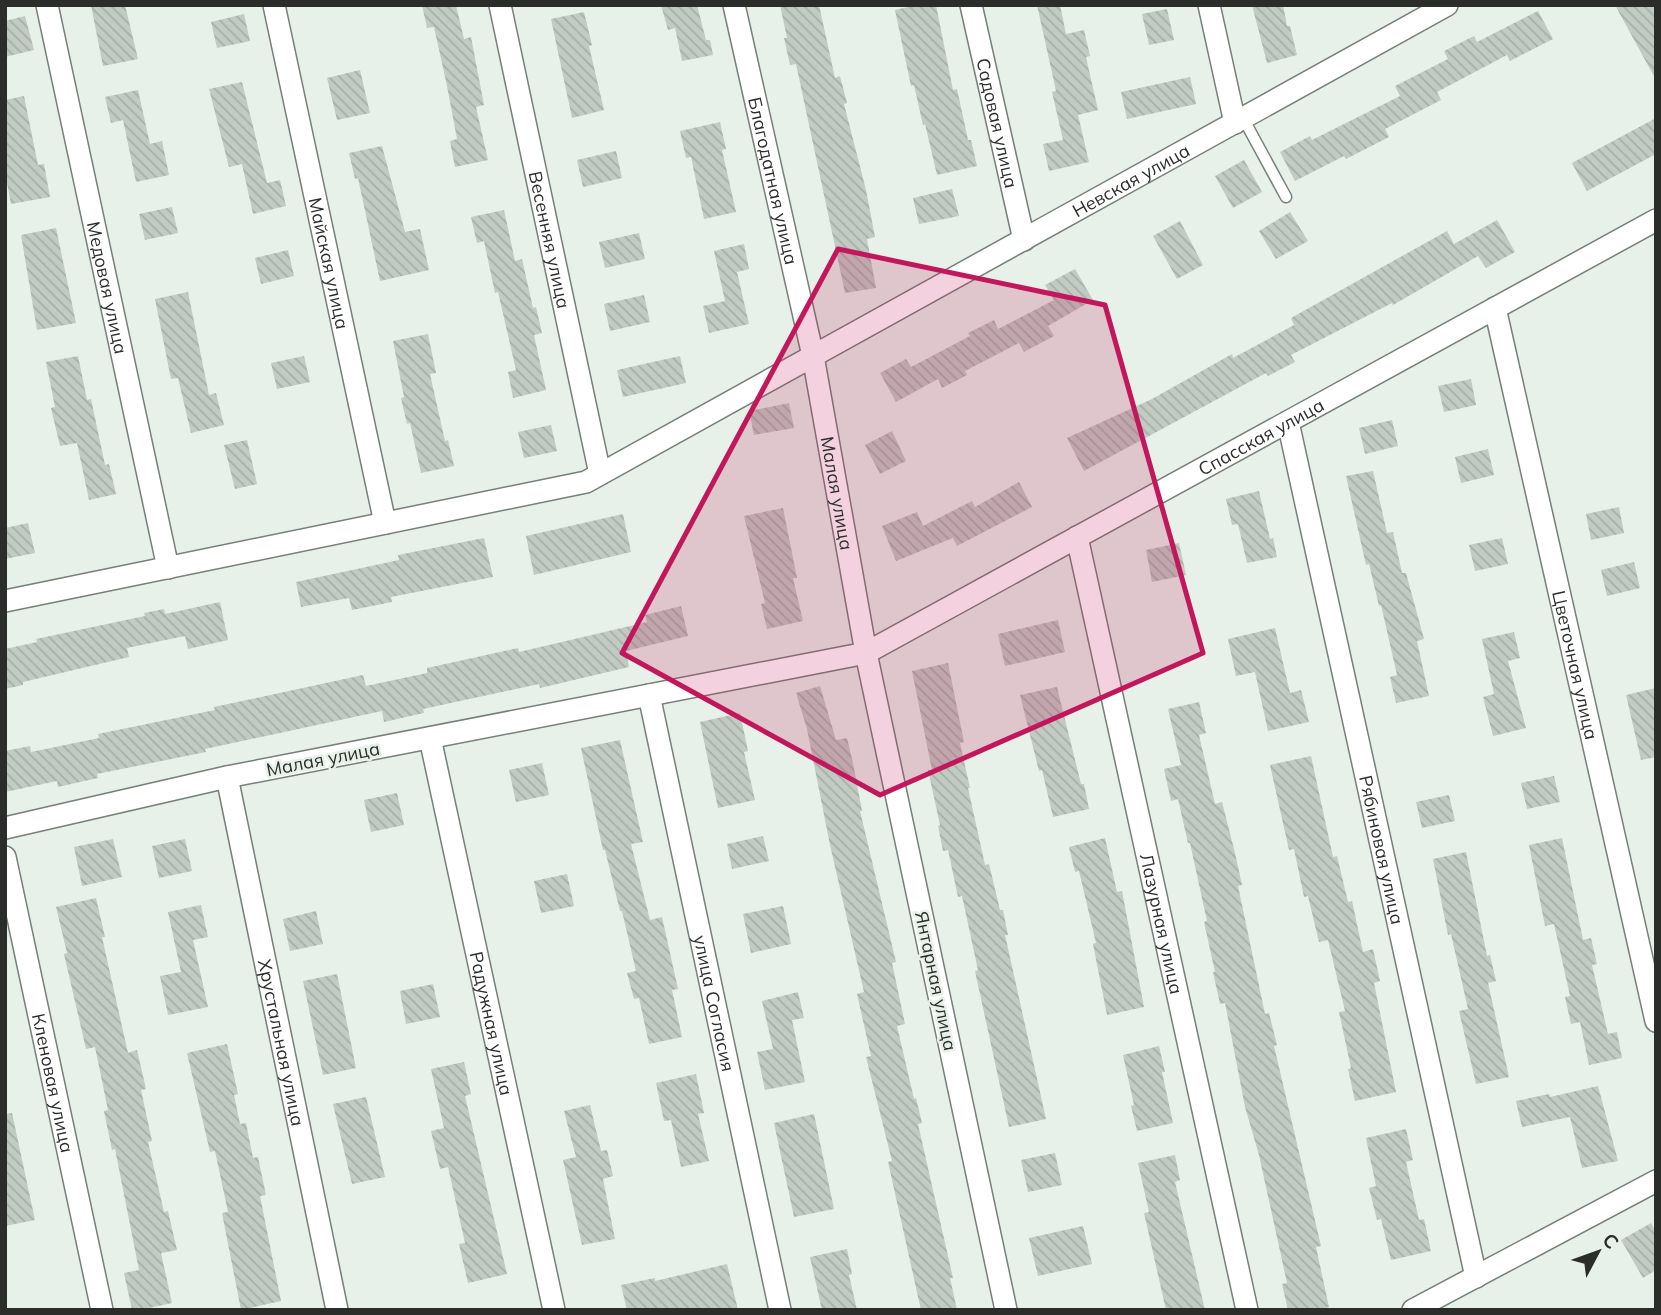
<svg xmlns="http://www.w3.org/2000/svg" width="1661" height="1315" font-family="Mulish,sans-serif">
<defs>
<pattern id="building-back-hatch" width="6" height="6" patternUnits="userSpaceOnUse" patternTransform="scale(1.75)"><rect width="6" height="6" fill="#c1cac3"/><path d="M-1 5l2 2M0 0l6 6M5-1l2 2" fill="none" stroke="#a6aea8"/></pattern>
</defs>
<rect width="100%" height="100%" fill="#e7f1e9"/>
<!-- building -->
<path fill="url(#building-back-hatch)" d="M91 5H125L138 59 103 66Z
M422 5H456L464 39 471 37 484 105 476 107 488 160 455 167 450 141 457 139 447 86 434 27 427 28Z
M661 5H697L706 40H710L713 55 682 61 675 28 668 30Z
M780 5H819L835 78 840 76 847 103 844 104 866 190 875 237 867 239 876 288 845 293 796 64 790 65 784 38H787Z
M917 5H936L953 90 957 89 968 140H971L977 166 937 175 925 124 923 125 914 85 911 86 895 10Z
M1037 5H1060L1066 34 1084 30 1090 56 1086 57 1098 110 1078 115 1089 162 1049 171 1043 144 1063 140 1052 92 1056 91Z
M1252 5H1283L1287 26H1290L1297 55 1267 63Z
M1615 5H1656V80Z
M1167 9 1174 40 1149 45 1142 14Z
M1538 11 1553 39 1510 61 1507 55 1437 92 1441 100 1385 129 1389 137 1346 159 1344 156 1295 181 1280 152 1310 136 1312 140 1400 96 1395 86 1448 59 1444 51 1474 36 1477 42Z
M584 12 592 45 589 46 604 110 572 118 551 19Z
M244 14 250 41 217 48 211 22Z
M25 16 34 50 5 57V21Z
M360 70 370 113 337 120 327 78Z
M1190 77 1196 104 1127 119 1121 92Z
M242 82 267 183 280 180 286 206 253 214 242 164 229 167 209 89Z
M138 90 150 144 162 141 169 175 136 182 123 120 111 123 105 97Z
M24 96 38 165 44 164 50 197 11 204 5 172V100Z
M1656 118V154L1587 191 1572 163Z
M720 122 726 149 722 150 736 212 704 219 691 157 686 158 680 131Z
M382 146 405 232 420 229 429 270 380 281 358 178 355 179 349 153Z
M616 151 622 178 583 187 577 160Z
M1244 160 1262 192 1233 208 1215 176Z
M952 189 959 216 919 224 913 198Z
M172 207 178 233 145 240 139 214Z
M504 210 515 261 522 259 533 308 536 307 542 333 534 335 546 390 513 398 508 372 516 370 498 292 495 293 484 241 477 243 471 217Z
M1290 212 1308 241 1276 259 1259 231Z
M1497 220 1515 252 1486 268 1478 256 1393 305 1392 303 1291 355 1295 362 1268 376 1266 373 1084 471 1067 438 1152 399 1232 354 1233 358 1294 325 1291 318 1447 231 1454 244Z
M1180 221 1203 265 1177 279 1153 236Z
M56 228 76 323 37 330 21 235Z
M639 233 645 259 605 268 599 242Z
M744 244 749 269 737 272 749 324 709 333 703 306 725 301 714 251Z
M288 250 294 276 261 284 255 258Z
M1075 269 1093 300 1048 326 1054 336 1024 352 1019 343 965 371 967 375 942 388 938 379 896 402 880 373 906 359 911 367 970 336 968 333 994 320 998 329 1054 300 1045 285Z
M188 292 209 395 216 393 224 425 191 433 178 378 171 379 155 299Z
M644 295 650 322 610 331 604 304Z
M428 334 436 373 430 374 445 441 448 440 454 466 421 473 410 423 407 424 401 398 404 397 393 341Z
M78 356 87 400 91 399 105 465 109 464 116 494 89 500 77 443 60 446 51 408 55 407 46 362Z
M304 356 310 382 277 389 271 363Z
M680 356 686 383 623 397 617 370Z
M1471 379 1476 405 1444 412 1438 386Z
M789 403 794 428 754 435 749 411Z
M1392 420 1398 446 1365 454 1359 428Z
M551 425 557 451 524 458 518 432Z
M892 431 906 461 880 474 865 445Z
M247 440 257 484 235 489 224 445Z
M1488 449 1494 475 1461 483 1455 457Z
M1373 471 1387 533 1393 532 1402 573H1406L1424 639 1417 641 1429 696 1396 703 1390 677 1397 675 1381 605 1379 606 1369 564 1366 565 1346 476Z
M1019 482 1032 507 957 546 953 538 896 561 882 526 917 512 923 526 972 501 975 507Z
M1259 491 1270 539 1273 538 1277 557 1247 563 1238 524 1232 525 1226 499Z
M1619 507 1624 533 1591 540 1586 514Z
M783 508 797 578H793L803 621 767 629 761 604 765 603 744 516Z
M623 514 631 552 534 575 526 536Z
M28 523 35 553 5 559V528Z
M484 538 493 577 391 597 392 602 352 610 349 598 301 607 296 582 399 560 398 555Z
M1502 538 1508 564 1475 571 1469 545Z
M1179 543 1186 575 1152 582 1146 550Z
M1634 562 1640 588 1607 596 1601 570Z
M220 602 228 640 188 649 185 636 127 648 129 657 23 682V685L5 689V649L37 642 36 639 145 616 144 613 164 609 165 614Z
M681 606 688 636 626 651 629 667 540 688 539 684 423 709 424 713 384 722 382 711 205 749 206 752 97 774 98 778 58 787 57 781 5 792V751L30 746 31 752 99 738 98 734 215 710 214 707 363 675 366 686 427 673V668L518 648 519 652 647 622 645 615Z
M1058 620 1065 652 1005 666 998 634Z
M1275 628 1290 693 1301 690 1309 722 1268 731 1255 672 1236 676 1228 639Z
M1514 632 1520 658 1508 661 1526 728 1493 736 1483 697 1494 694 1482 639Z
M948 663 964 742 960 743 970 788H968L985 865 989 864 1000 910H1003L1008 935H1005L1046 1119 1009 1127 975 971 978 970 962 896 958 897 948 850 943 851 938 826 940 825 928 770H932L912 671Z
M820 686 836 740 847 738 853 763 862 811H860L896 962 892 963 905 1024 897 1026 914 1099 916 1098 922 1123 918 1124 953 1278H950L957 1310H921L888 1162 892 1161 866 1057 871 1056 857 994 864 992 830 845 807 729 796 693Z
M1057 687 1081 784H1084L1089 809 1053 817 1042 770 1039 771 1020 695Z
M1656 688V757L1641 760 1626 695Z
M1199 702 1206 733 1199 735 1215 804 1222 802 1235 853 1242 885 1238 886 1265 1014 1269 1013 1277 1045 1274 1046 1321 1246 1316 1247 1329 1307 1318 1310H1288L1282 1284 1287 1283 1259 1155 1245 1107 1225 1003 1220 1004 1213 972H1215L1204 922 1207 921 1190 843H1188L1178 799 1171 801 1164 769 1181 765 1168 709Z
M740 713 748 751 744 752 755 800 718 808 700 722Z
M620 740 643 842 631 844 650 920 662 917 678 989 672 990 682 1037 649 1044 639 998 634 999 627 973 636 971 622 911H620L605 850H603L581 748Z
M1311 756 1333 857 1337 856 1348 902 1352 901 1363 952 1373 949 1380 981 1374 983 1396 1092 1355 1101 1348 1069 1351 1068 1339 1012 1345 1011 1328 940 1319 942 1308 896 1304 897 1294 849 1289 850 1270 765Z
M542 763 549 795 516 802 509 770Z
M1554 776 1560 802 1527 809 1521 783Z
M397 793 404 825 371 832 364 800Z
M1449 795 1455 821 1422 828 1416 802Z
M763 836 769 861 732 869 727 844Z
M1105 838 1117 892 1122 891 1144 1007 1107 1015 1093 944 1096 943 1079 871 1075 872 1069 847Z
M1562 838 1583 940 1591 938 1597 964 1592 965 1608 1034 1617 1032 1622 1058 1589 1065 1580 1022 1571 1024 1565 997 1570 996 1554 924 1545 926 1529 845Z
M113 839 122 877 82 886 74 847Z
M185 839 192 871 159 878 152 846Z
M1466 852 1487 956 1490 955 1496 981 1488 983 1509 1077 1476 1084 1459 1011 1468 1009 1451 934 1448 935 1433 859Z
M567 874 574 906 541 913 534 881Z
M96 898 105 937H102L128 1053 137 1050 146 1089 141 1090 152 1141 148 1142 164 1212 168 1211 177 1250 161 1253 172 1303 140 1310H132L124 1273 139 1270 115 1149 112 1150 104 1111 108 1110 95 1047 86 1049 64 954 67 953 56 907Z
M201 905 208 937 193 940 208 1007 168 1015 160 976 181 972 168 912Z
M783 906 791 944 751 953 743 914Z
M316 911 323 944 290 951 283 919Z
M337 974 356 1068 323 1075 303 981Z
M433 984 440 1017 406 1024 400 991Z
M798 992 804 1018 792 1020 805 1082 765 1090 757 1052 773 1049 762 1001Z
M227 1044 238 1094 234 1095 240 1124 246 1123 253 1158 258 1157 266 1195 260 1196 281 1301 241 1310 222 1213 228 1212 215 1151 210 1152 187 1053Z
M1159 1046 1165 1072H1162L1173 1123 1137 1131 1131 1106 1134 1105 1123 1055Z
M464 1062 471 1094 465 1096 507 1274 468 1283 459 1244 465 1243 448 1167 440 1169 431 1131 444 1128 431 1069Z
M696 1074 704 1113 698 1114 709 1161 681 1167 671 1120 664 1121 656 1083Z
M1598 1086 1618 1161 1582 1168 1570 1117 1522 1127 1516 1101 1549 1094 1550 1097Z
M366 1097 385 1177 352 1184 333 1104Z
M590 1105 601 1151 607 1150 613 1176 603 1179 615 1239 582 1245 563 1160 576 1157 564 1111Z
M12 1113 35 1220 5 1226V1114Z
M814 1114 834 1209 794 1217 774 1123Z
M1406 1129 1413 1160 1406 1162 1419 1220 1424 1219 1431 1251 1391 1260 1381 1219 1377 1220 1369 1188 1376 1186 1366 1138Z
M1055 1153 1062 1185 1028 1192 1021 1160Z
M1175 1155 1180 1180 1175 1182 1205 1310H1166L1144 1213 1149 1212 1138 1163Z
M1651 1223 1656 1232V1270L1643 1278 1621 1240Z
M1083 1226 1092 1264 1038 1276 1029 1238Z
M847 1249 852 1274 849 1275 857 1310H822L810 1257Z
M727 1264 738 1310H627L621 1285 655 1278V1281Z"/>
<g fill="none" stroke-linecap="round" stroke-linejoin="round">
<!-- lane casing -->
<g stroke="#767f78" stroke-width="13">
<path id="lane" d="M1243 118 1286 197"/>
</g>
<!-- street casing -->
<g stroke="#767f78" stroke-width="24">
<g id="street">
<path id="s1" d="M47 5 168 568"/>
<path id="s2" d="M274 5 385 523"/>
<path id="s3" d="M500 5 600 474"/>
<path id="s4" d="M734 5 813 356 1447 5"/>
<path id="s5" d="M971 5 1024 240"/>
<path d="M1209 5 1235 123"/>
<path id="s6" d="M1495 308 1656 1021"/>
<path id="s7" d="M1288 422 1476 1277"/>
<path id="s8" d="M1077 537 1247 1310"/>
<path id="s9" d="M5 601 586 482 813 356 866 653 227 777 5 828"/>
<path id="s10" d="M649 695 780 1310"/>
<path id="s11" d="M430 738 554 1310"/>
<path id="s12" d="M227 777 337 1310"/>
<path id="s13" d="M5 857 102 1310"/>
<path id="s14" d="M1006 1310 866 653 1656 220"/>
<path d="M1413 1310 1656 1181"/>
</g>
</g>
<!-- lane -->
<use href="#lane" stroke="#fff" stroke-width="10"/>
<!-- street -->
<use href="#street" stroke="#fff" stroke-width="21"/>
</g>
<!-- marked area -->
<path fill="#c2185b" fill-opacity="0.2" stroke="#c2185b" stroke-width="5" stroke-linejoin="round" d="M838 249 1105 305 1203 653 880 795 622 653Z"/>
<g text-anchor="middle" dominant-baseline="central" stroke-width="5" stroke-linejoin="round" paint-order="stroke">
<!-- street labels -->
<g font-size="18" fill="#2a2d2a" stroke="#e7f1e9">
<text stroke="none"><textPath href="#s5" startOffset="121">Садовая улица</textPath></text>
<text stroke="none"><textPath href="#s4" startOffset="180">Благодатная улица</textPath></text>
<text stroke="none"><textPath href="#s4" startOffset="723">Невская улица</textPath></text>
<text stroke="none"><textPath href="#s3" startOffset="240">Весенняя улица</textPath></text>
<text stroke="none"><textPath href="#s2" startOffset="264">Майская улица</textPath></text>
<text stroke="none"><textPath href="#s1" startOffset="289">Медовая улица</textPath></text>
<text stroke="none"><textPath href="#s14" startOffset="1122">Спасская улица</textPath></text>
<text stroke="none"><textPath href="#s9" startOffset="992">Малая улица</textPath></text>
<text stroke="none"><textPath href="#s6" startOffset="366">Цветочная улица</textPath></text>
<text transform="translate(323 759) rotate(-11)">Малая улица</text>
<text stroke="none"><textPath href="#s7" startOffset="438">Рябиновая улица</textPath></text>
<text stroke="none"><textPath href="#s8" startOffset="396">Лазурная улица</textPath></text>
<text transform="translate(936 981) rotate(78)">Янтарная улица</text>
<text stroke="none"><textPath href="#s10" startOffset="315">улица Согласия</textPath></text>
<text stroke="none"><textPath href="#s11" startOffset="292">Радужная улица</textPath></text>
<text stroke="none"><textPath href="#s12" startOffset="271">Хрустальная улица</textPath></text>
<text stroke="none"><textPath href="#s13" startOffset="231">Кленовая улица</textPath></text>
</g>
</g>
<!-- border -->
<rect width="1661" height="1315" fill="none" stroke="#2a2d2a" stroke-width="14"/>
<!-- north arrow -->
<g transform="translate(1598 1252) rotate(49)" stroke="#e7f1e9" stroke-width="5" paint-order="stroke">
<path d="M0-5L12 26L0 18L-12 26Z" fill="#2a2d2a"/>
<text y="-10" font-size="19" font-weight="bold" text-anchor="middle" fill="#2a2d2a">С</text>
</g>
</svg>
